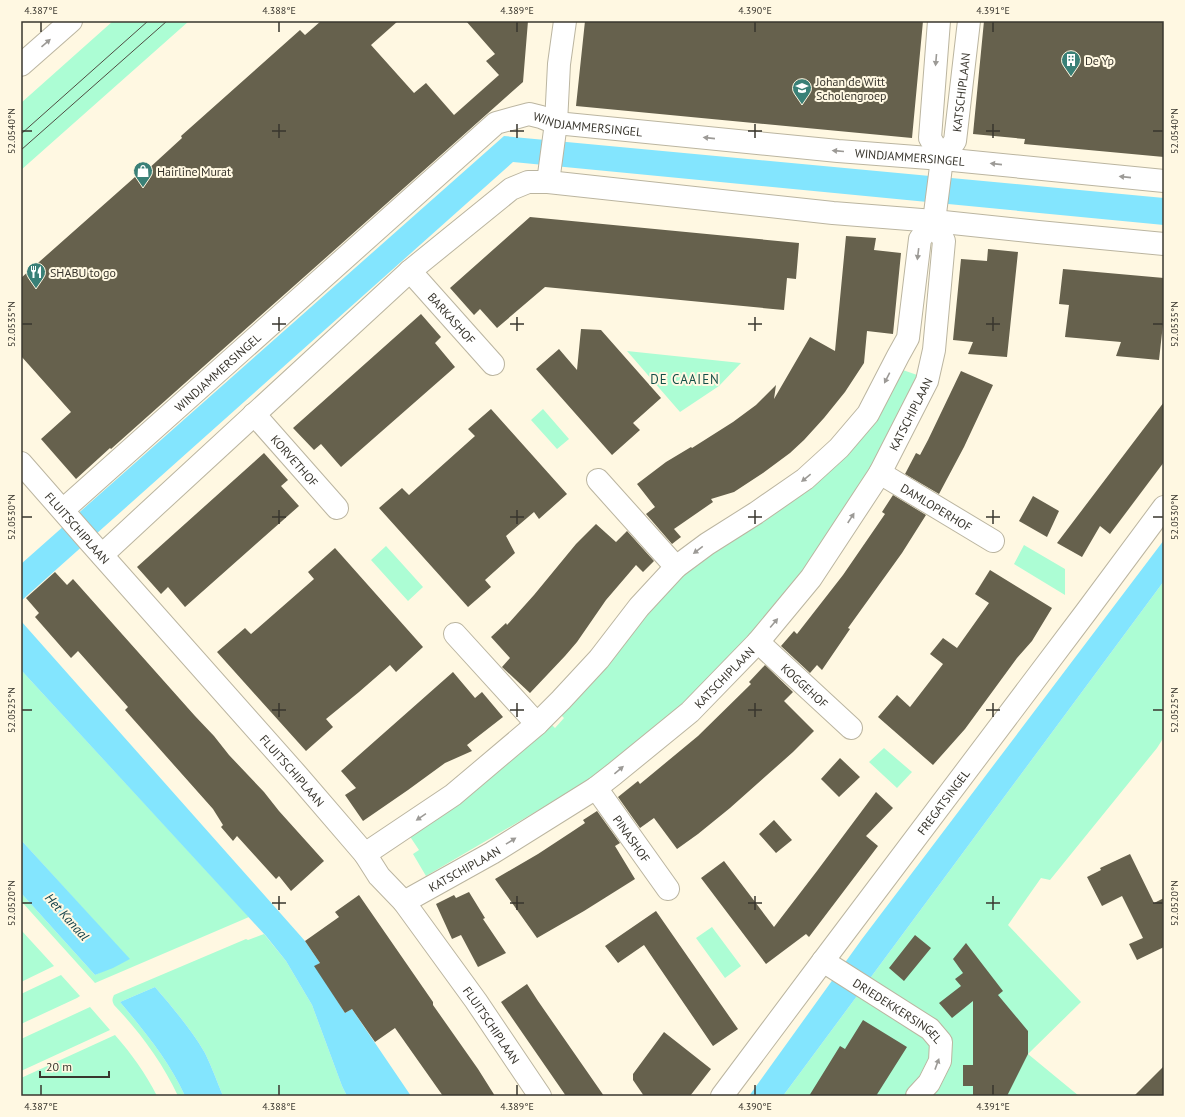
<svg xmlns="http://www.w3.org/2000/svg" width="1185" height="1117" font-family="'PT Sans',sans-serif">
<rect width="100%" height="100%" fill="#fff8e2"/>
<!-- green -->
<path fill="#acfdd4" d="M113 21H189L21 170V103Z
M627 351 741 363 719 386 680 412Z
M897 368 923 377 870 477 793 586 711 682 600 774 426 876 413 854 419 850 409 835 549 722 555 728 564 718 558 712 684 570 812 481Z
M543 409 569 439 557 449 531 420Z
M1024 545 1065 569V595L1014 564Z
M386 546 423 587 408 601 371 560Z
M1164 581V737L1157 748 1050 880 1041 878 1008 925 1081 1002 1028 1054 1079 1096H783Z
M21 670 249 917 95 983 21 901V893L95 975 129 959 21 840Z
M884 748 912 772 897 788 869 762Z
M712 927 741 966 725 978 696 938Z
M21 930 54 966 21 982Z
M264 934 286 961 312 1005 342 1086 347 1096H223C217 1082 212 1067 205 1053 191 1029 173 1008 155 987L120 1002C145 1032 169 1061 185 1096H178C162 1062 140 1032 114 1005 112 1001 112 999 114 995L246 939 248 940Z
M61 975 80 996 77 998 21 1024V994Z
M90 1007 110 1030 21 1071V1039Z
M115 1035C131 1053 146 1074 157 1096H21V1078Z"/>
<!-- water -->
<path fill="#83e5fe" d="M504 136 1164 198V225L513 162 21 601V564Z
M1164 540V581L783 1096H749L862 939Z
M21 621 305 941 320 963 315 966 345 1013 352 1009 411 1096H347L342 1086 312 1005 286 961 266 936 21 670Z
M21 840 130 959 113 968 95 975 21 893Z
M155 987C173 1008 191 1029 205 1053 212 1067 217 1082 223 1096H185C169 1061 145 1032 120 1002Z"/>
<!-- building -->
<path fill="#66614d" d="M321 21H398L371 45 414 93 426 83 454 115 499 75 486 61 495 54 466 21H528L523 82 111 449 110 448 76 479 41 439 71 412 21 356V278L144 169 146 171 182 138 181 136 300 30 305 35Z
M585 21H923L912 138 576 106Z
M984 21H1164V157L1024 144 1025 139 973 134Z
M530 217 799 243 796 279 787 278 784 310 545 287 497 328 480 309 474 315 450 288Z
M846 236 876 238 874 250 901 253 893 334 867 331 864 363 845 392 824 418 804 440 790 453 763 473 734 492 711 499 713 502 674 529 681 537 672 544 646 514 655 507 637 484 666 462 691 447 692 448 733 422 756 405 776 385 774 399 810 337 835 351Z
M988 249 1018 252 1007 357 968 354 973 342 953 340 961 259 987 261Z
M1063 269 1164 278V315L1159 360 1116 356 1121 342 1065 337 1069 305 1059 304Z
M421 314 441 337 435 343 455 367 341 467 321 444 314 450 293 428Z
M581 329 601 330 661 398 633 423 640 430 612 455 536 369 559 349 577 370Z
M961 371 993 385 964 447 939 494 905 474 916 453 920 455 928 440Z
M1164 402V462L1110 534 1100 526 1082 557 1057 543Z
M491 409 567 494 539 519 534 512 506 536 515 553 485 580 491 587 468 607 379 508 402 488 409 495 475 436 468 429Z
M264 453 288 480 281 486 299 506 185 607 168 587 161 594 137 567Z
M893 495 926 515 902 553 848 628 850 629 822 670 817 665 810 673 781 646 794 631 797 634 843 575 885 514 882 512Z
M1033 496 1059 511 1047 537 1019 521Z
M596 524 616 542 627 531 654 561 643 572 636 565 606 600 577 642 565 656 530 693 502 667 510 658 491 637 506 623 507 625 534 595 576 544Z
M335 548 423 647 396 672 390 665 359 692 326 719 333 727 306 751 217 652 245 628 251 634 314 579 308 572Z
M990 570 1052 608 1032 641 1017 658 965 729 933 765 878 717 897 695 910 707 927 685 943 664 930 654 943 638 957 648 989 603 975 594Z
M55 572 67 585 73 579 195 716 214 736 229 755 264 792 279 811 324 861 291 891 279 876 276 879 237 836 233 841 221 827 223 825 213 809 125 710 128 707 78 651 71 658 35 617 39 613 26 598Z
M765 665 793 692 784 701 814 731 793 752 730 808 698 834 677 849 654 818 640 828 618 797 638 781 640 784 698 736 751 684 749 682Z
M453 672 475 698 482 692 503 717 467 745 472 751 445 763 408 790 363 821 345 795 356 788 341 771Z
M840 758 860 777 839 797 821 779Z
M876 792 893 808 866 836 878 846 809 937 806 934 766 964 701 878 724 861 774 927 817 871Z
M597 811 620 843 615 846 635 879 584 911 537 938 495 879 538 854 570 833 585 823 583 820Z
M774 820 792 840 776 853 759 834Z
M1130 854 1154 903 1164 898V947L1137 960 1129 944 1143 938 1122 896 1102 906 1087 877 1101 870 1100 868Z
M469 892 485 918 483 919 506 953 478 967 461 935 452 939 436 904 454 895 456 898Z
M359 895 433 1002V1005L478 1069 495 1096H443L395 1028 375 1042 352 1009 345 1013 314 966 320 963 305 941 339 917 335 912Z
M656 911 738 1029 713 1046 644 945 618 963 605 946Z
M915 935 931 948 904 981 889 968Z
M966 943 1003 991 998 995 1028 1031V1054L1007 1096H973V1086H963V1065H973V1001L952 1018 939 1003 961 986 955 979 963 973 953 959Z
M527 984 538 1001 604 1096H566L501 1002Z
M863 1020 907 1047 876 1096H809L840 1046 845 1049Z
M664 1032 711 1069 690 1096H644L633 1080V1074Z
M1164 1066V1096H1134Z"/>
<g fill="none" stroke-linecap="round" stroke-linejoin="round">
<!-- minor casing -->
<g stroke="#bbb5a0" stroke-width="24">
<g id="minor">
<path d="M939 21 930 138 942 159"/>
<path d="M548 182 556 123 559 64 565 21"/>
<path id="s1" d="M410 271 493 364"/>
<path id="s2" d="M254 414 337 508"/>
<path id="s3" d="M21 463 91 543 297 775 365 854 379 876 404 902 476 1001 540 1096"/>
<path id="s4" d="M880 473 993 541"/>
<path d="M598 480 676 567"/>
<path id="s5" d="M63 510 496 123 529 114 541 117 556 123 838 151 942 159 1164 181"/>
<path d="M102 555 157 504 410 271 511 189 528 182H548L833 213 934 221 1038 232 1164 244"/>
<path d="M455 634 537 724"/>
<path id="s6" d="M758 642 851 728"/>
<path id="s7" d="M596 788 668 889"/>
<path id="s8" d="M365 854 453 795 537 724 561 700 599 659 639 607 676 567 707 544 756 513 805 479 839 448 868 414 898 356 908 338 920 239 934 221 942 159 955 141 969 21"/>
<path id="s9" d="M404 902 492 853 596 788 614 774 690 712 758 642 811 578 880 473 927 381 934 350 944 241 934 221"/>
<path id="s10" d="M823 961 930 1029 941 1042 940 1061 929 1083 917 1096"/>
<path id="s11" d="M722 1096 823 961 1086 612 1164 507"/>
</g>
</g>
<!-- major casing -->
<g stroke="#bbb5a0" stroke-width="24">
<path id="major" d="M21 65 71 21"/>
</g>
<!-- minor -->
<use href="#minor" stroke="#fff" stroke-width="22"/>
<!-- major -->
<use href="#major" stroke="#fff" stroke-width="22"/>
<!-- tram -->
<path stroke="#4f4c42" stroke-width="1" d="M21 134 148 21
M21 150 167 21"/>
</g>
<!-- one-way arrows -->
<defs><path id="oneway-solid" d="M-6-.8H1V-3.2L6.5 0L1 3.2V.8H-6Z"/></defs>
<g fill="#9c9a96">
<use href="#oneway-solid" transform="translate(46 43) rotate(-41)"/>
<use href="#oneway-solid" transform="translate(936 60) rotate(95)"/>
<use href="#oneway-solid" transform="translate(709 138) rotate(-174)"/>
<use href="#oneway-solid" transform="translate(838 151) rotate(-175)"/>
<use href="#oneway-solid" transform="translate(996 164) rotate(-174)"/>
<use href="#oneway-solid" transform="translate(1125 177) rotate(-174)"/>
<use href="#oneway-solid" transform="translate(918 254) rotate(97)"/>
<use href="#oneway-solid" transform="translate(887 378) rotate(117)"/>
<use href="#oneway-solid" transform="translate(806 478) rotate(141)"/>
<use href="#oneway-solid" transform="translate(851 518) rotate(-57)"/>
<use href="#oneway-solid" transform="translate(698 550) rotate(143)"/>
<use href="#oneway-solid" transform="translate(774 623) rotate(-50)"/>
<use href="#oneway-solid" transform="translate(619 770) rotate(-40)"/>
<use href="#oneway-solid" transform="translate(421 817) rotate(146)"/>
<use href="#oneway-solid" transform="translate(511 841) rotate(-32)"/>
<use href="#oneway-solid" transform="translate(937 1064) rotate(-70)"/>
</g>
<!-- ticks -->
<path fill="none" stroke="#39362e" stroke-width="1.5" d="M41 22V32M279 22V32M517 22V32M755 22V32M993 22V32M279 124V138M517 124V138M755 124V138M993 124V138M22 131H32M272 131H286M510 131H524M748 131H762M986 131H1000M1153 131H1163M279 317V331M517 317V331M755 317V331M993 317V331M22 324H32M272 324H286M510 324H524M748 324H762M986 324H1000M1153 324H1163M279 510V524M517 510V524M755 510V524M993 510V524M22 517H32M272 517H286M510 517H524M748 517H762M986 517H1000M1153 517H1163M279 703V717M517 703V717M755 703V717M993 703V717M22 710H32M272 710H286M510 710H524M748 710H762M986 710H1000M1153 710H1163M279 896V910M517 896V910M755 896V910M993 896V910M22 903H32M272 903H286M510 903H524M748 903H762M986 903H1000M1153 903H1163M41 1085V1095M279 1085V1095M517 1085V1095M755 1085V1095M993 1085V1095"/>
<!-- icons -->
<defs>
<g id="building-pin" transform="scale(1)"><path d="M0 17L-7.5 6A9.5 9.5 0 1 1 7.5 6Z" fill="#3a8077" stroke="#fff8e2"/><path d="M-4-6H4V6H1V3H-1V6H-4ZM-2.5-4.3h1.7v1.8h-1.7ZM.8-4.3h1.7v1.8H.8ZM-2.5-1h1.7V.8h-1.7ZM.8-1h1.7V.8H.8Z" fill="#fff"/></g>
<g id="school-pin" transform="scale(1)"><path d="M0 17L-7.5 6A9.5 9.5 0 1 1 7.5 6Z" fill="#3a8077" stroke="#fff8e2"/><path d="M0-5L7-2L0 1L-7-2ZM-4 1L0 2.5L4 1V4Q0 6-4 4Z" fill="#fff"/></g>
<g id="shop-pin" transform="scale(1)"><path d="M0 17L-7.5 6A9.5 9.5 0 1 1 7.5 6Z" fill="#3a8077" stroke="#fff8e2"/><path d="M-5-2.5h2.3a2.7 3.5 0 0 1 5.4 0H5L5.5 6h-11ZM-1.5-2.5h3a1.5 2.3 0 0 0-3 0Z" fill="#fff"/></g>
<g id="restaurant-pin" transform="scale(1)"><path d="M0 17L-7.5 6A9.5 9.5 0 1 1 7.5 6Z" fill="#3a8077" stroke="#fff8e2"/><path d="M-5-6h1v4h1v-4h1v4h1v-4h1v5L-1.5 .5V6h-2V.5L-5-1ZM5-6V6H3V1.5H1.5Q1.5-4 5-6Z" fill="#fff"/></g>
</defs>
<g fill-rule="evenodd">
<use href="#building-pin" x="1071" y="60"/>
<use href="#school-pin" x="802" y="88"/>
<use href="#shop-pin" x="143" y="171"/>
<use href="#restaurant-pin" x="36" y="272"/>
</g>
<g text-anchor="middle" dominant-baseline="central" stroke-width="4" stroke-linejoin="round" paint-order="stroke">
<!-- poi labels -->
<g font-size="12" fill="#39362e" stroke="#fff8e2" text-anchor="start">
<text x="1085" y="60">De Yp</text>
<text x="816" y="81">Johan de Witt<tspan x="816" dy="14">Scholengroep</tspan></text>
<text x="157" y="171">Hairline Murat</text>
<text x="50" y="272">SHABU to go</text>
</g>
<!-- street labels -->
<g font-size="12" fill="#39362e" stroke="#fff8e2">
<text stroke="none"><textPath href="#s8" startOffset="1015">KATSCHIPLAAN</textPath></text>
<text stroke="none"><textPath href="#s5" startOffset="675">WINDJAMMERSINGEL</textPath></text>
<text stroke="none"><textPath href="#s5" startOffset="999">WINDJAMMERSINGEL</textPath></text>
<text stroke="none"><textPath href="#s1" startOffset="63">BARKASHOF</textPath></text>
<text stroke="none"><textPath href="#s5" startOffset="207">WINDJAMMERSINGEL</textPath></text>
<text stroke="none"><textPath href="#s9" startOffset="717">KATSCHIPLAAN</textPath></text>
<text stroke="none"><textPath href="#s2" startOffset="62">KORVETHOF</textPath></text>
<text stroke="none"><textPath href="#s4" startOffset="66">DAMLOPERHOF</textPath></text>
<text stroke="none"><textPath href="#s3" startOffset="86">FLUITSCHIPLAAN</textPath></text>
<text stroke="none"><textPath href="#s9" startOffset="393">KATSCHIPLAAN</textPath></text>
<text stroke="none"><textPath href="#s6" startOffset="64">KOGGEHOF</textPath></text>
<text stroke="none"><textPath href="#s3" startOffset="410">FLUITSCHIPLAAN</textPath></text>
<text stroke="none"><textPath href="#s11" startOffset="368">FREGATSINGEL</textPath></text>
<text stroke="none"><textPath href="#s7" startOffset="62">PINASHOF</textPath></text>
<text stroke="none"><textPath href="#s9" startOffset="69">KATSCHIPLAAN</textPath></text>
<text stroke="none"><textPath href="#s10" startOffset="90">DRIEDEKKERSINGEL</textPath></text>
<text stroke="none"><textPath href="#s3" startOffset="734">FLUITSCHIPLAAN</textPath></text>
</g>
<!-- neighbourhood labels -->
<g font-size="13" letter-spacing="1" fill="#124e47" stroke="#fff8e2">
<text x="685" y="379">DE CAAIEN</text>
</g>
<!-- water labels -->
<g font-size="13" font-style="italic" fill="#0c3c46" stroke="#fff8e2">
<text transform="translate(67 917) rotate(48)">Het Kanaal</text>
</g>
</g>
<!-- border -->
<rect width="1185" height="1117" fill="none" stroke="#fff8e2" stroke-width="44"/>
<!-- scale -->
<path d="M40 1071v6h69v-6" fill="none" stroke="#39362e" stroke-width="2"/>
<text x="46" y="1071" font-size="12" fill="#39362e" stroke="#fff8e2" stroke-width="3" paint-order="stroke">20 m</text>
<rect x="22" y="22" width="1141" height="1073" fill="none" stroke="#39362e" stroke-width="1.5"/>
<g font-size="10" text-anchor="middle" fill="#39362e">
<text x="41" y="14">4.387°E</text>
<text x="279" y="14">4.388°E</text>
<text x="517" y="14">4.389°E</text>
<text x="755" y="14">4.390°E</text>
<text x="993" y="14">4.391°E</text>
<text transform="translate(11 131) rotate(-90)" y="4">52.0540°N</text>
<text transform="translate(1174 131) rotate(-90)" y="4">52.0540°N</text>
<text transform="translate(11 324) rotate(-90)" y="4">52.0535°N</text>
<text transform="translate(1174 324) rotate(-90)" y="4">52.0535°N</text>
<text transform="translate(11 517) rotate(-90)" y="4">52.0530°N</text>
<text transform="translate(1174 517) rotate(-90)" y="4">52.0530°N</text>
<text transform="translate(11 710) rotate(-90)" y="4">52.0525°N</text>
<text transform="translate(1174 710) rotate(-90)" y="4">52.0525°N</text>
<text transform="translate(11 903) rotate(-90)" y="4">52.0520°N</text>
<text transform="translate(1174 903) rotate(-90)" y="4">52.0520°N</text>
<text x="41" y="1110">4.387°E</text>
<text x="279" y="1110">4.388°E</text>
<text x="517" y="1110">4.389°E</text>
<text x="755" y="1110">4.390°E</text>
<text x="993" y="1110">4.391°E</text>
</g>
</svg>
